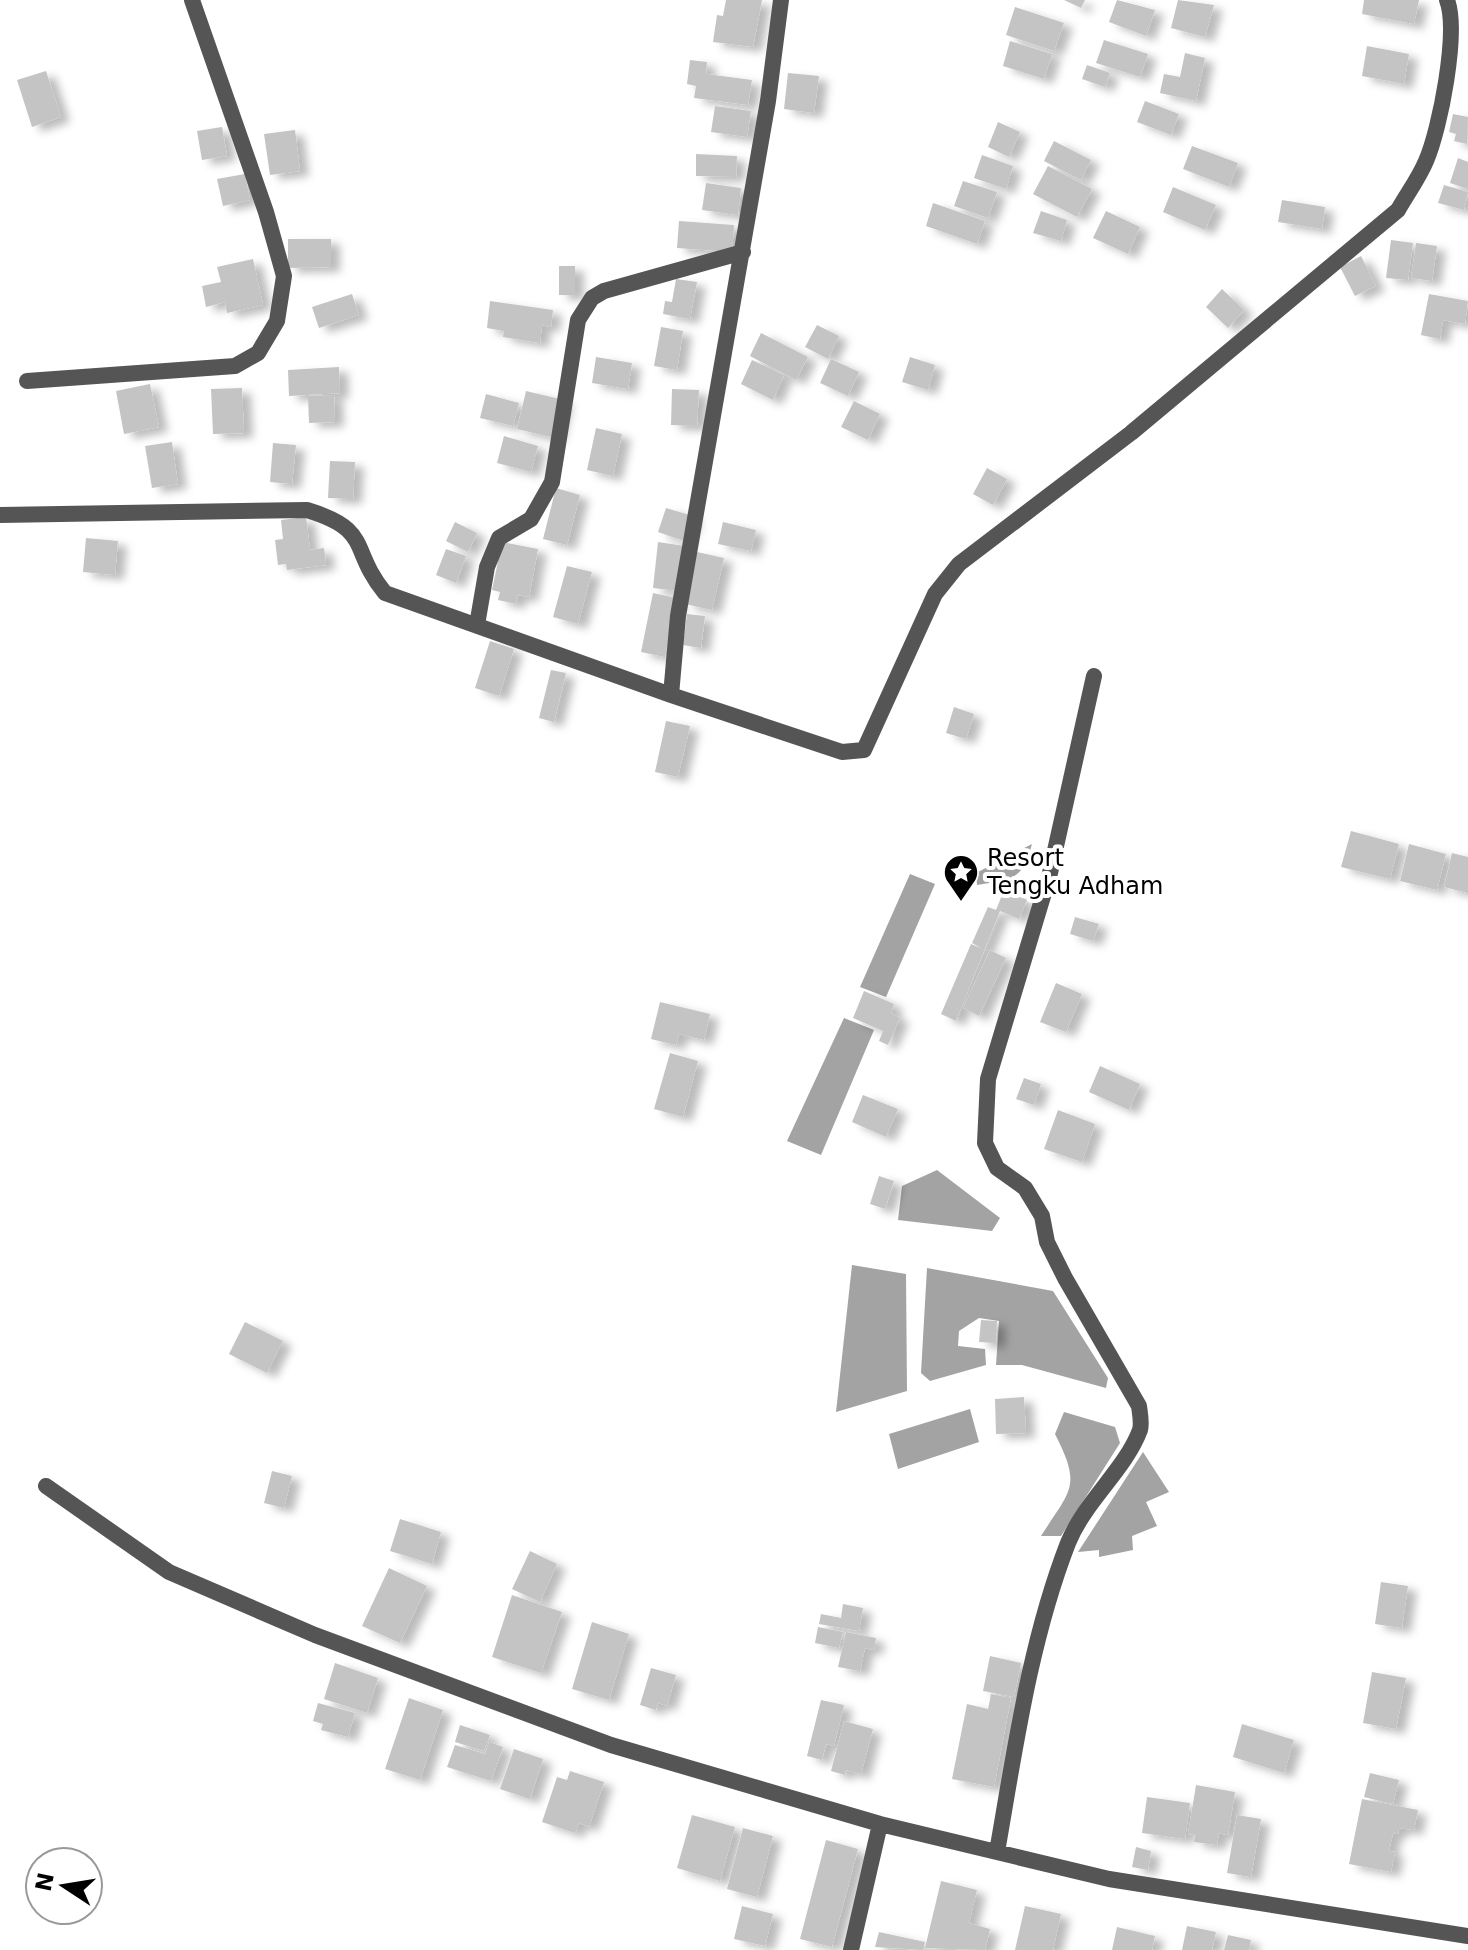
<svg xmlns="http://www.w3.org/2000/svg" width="1468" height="1950" font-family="'DejaVu Sans',sans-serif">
<defs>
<filter id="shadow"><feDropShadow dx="9" dy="5" stdDeviation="4" flood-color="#0004"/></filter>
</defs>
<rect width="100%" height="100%" fill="#fff"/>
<!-- water -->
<path fill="#a3a3a3" d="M1032 844C1022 881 1013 879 977 885L976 873Z
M910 874 935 884 886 997 860 987Z
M844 1018 874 1030 821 1155 787 1141Z
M937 1170 1000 1218 992 1231 898 1220 902 1186Z
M852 1265 906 1274 907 1391 836 1412Z
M927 1268 1053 1291 1108 1378 1106 1388 1022 1365H996L999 1321 979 1318 959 1331 958 1346 985 1349 986 1365 930 1381 921 1373Z
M970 1409 979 1442 898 1469 889 1434Z
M1064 1412 1115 1427 1120 1443 1061 1536H1041C1071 1489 1082 1487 1055 1434Z
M1143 1452 1169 1492 1146 1502 1157 1526 1132 1536 1133 1550 1099 1557V1550L1078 1552Z"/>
<!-- building -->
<path fill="#c4c4c4" filter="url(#shadow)" d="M726 0H762L753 47 713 42 717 15 723 16Z
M1064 0H1085L1081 8Z
M1117 0 1155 10 1146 36 1109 22Z
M1178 0 1214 5 1205 37 1171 28Z
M1364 0H1419L1414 24 1362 14Z
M1015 7 1064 23 1054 51 1006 35Z
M1104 40 1148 54 1140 77 1096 63Z
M1010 41 1052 54 1044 79 1003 66Z
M1367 46 1409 54 1404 84 1362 76Z
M1185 53 1205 58 1196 101 1160 93 1164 74 1180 77Z
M690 60 707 62 706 74 752 80 748 105 694 98 696 86 687 84Z
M1087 65 1110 73 1105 87 1082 79Z
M46 71 61 117 32 127 17 80Z
M788 73 819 76 814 113 784 109Z
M1145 101 1179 114 1171 135 1137 122Z
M715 106 751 111 747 137 711 132Z
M1453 114 1468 117 1467 144 1454 141 1456 134 1449 132Z
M998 122 1020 132 1009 157 988 147Z
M222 127 227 156 202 160 197 131Z
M295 130 300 171 270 175 264 134Z
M1054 141 1091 160 1081 180 1044 161Z
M1192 146 1238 163 1229 187 1183 169Z
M696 154 737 156 736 177 696 176Z
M982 155 1013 166 1006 189 974 178Z
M1458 158 1468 162V189L1450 183Z
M1048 166 1092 189 1077 217 1033 194Z
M245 174 250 200 223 206 217 179Z
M963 181 997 192 988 218 954 206Z
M706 183 741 188 738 215 702 210Z
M1444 185 1468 192 1464 210 1438 203Z
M1173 187 1216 205 1205 230 1163 212Z
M1282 200 1325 207 1322 229 1278 222Z
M933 203 985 221 977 244 926 226Z
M1041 211 1067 220 1061 241 1033 233Z
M1106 211 1140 227 1128 254 1093 238Z
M679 221 734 225 732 252 677 248Z
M288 239H331V267L288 268Z
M1391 240 1413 243 1408 280 1386 278Z
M1416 243 1437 246 1432 281 1411 278Z
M1361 256 1376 286 1355 296 1340 267Z
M253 259 263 305 227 313 225 302 206 307 202 286 221 282 217 267Z
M559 266H575V295H559Z
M676 279 697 282 690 319 663 314 665 301 672 302Z
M1222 289 1244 310 1228 328 1206 307Z
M352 294 359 315 319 328 312 307Z
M1429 294 1468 301 1465 324 1443 320 1440 339 1421 335Z
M490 301 553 310 551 327 542 325 540 343 503 337 504 331 487 328Z
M817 325 839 336 828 359 805 347Z
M661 327 683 331 677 370 654 366Z
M761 333 808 357 796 380 750 356Z
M596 357 632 363 628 389 592 383Z
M910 357 935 365 928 390 902 382Z
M831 359 859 372 848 396 820 383Z
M752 360 784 375 773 400 741 384Z
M339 367 340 393 289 396 288 370Z
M150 384 159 427 124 434 116 391Z
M242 388 244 433 213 434 211 389Z
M672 389 699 390 697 426 671 425Z
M526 391 564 400 555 438 517 429Z
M486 394 519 403 513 426 480 418Z
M334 395 335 422 309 423 308 396Z
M854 401 880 414 868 440 841 427Z
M596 428 622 434 613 476 587 470Z
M504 436 538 446 531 472 497 463Z
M172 442 178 484 152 488 145 446Z
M273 443 296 445 292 484 270 482Z
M330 461 355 462 353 499 328 498Z
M987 468 1007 479 993 505 973 494Z
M556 488 580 495 567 545 543 539Z
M666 508 693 516 684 541 658 532Z
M306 517 310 550 324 548 326 565 287 570 286 564 278 565 275 540 283 539 281 520Z
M455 522 477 533 468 552 446 541Z
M723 522 756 530 751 551 718 544Z
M86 538 118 541 115 575 83 572Z
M502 542 538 549 529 597 518 595 516 604 498 600 500 592 492 590Z
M658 542 685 546 680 591 653 588Z
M446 549 466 556 456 583 436 575Z
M697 552 724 558 712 610 685 604Z
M567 566 592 572 578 624 553 617Z
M653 593 676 598 665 657 641 652Z
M687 614 705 616 701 648 683 645Z
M490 641 514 649 499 696 475 688Z
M551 670 566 673 554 722 539 718Z
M954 707 974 714 966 739 946 733Z
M666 721 690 726 678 777 655 772Z
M1351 831 1399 844 1390 879 1341 867Z
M1409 844 1446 854 1437 890 1400 881Z
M1452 853 1468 857V893L1444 887Z
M1004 890 1027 900 1019 919 1000 911 956 1021 941 1014 971 944 981 948 972 943 988 907 996 910Z
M1075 917 1099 924 1093 941 1070 934Z
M990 950 1006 958 979 1016 963 1008Z
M1056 983 1082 994 1066 1032 1040 1022Z
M864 991 894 1004 891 1013 900 1018 888 1045 879 1041 883 1031 853 1018Z
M660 1002 710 1014 704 1040 679 1034 676 1045 651 1039Z
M670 1053 698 1061 683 1117 654 1109Z
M1100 1066 1140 1084 1129 1110 1089 1092Z
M1024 1078 1041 1084 1034 1105 1016 1099Z
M863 1095 898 1109 886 1137 852 1122Z
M1058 1110 1095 1124 1082 1162 1044 1149Z
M879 1176 894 1181 885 1209 870 1204Z
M981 1320 997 1321 996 1343 979 1342Z
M245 1322 283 1341 267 1373 229 1354Z
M1024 1397 1026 1433 996 1434 995 1399Z
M272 1471 292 1476 284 1508 264 1503Z
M400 1519 441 1532 432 1564 390 1551Z
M530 1551 557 1564 540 1602 512 1589Z
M389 1568 427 1586 400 1643 362 1626Z
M1381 1582 1408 1586 1402 1628 1375 1624Z
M512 1595 562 1612 541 1673 492 1657Z
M843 1604 863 1608 859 1631 819 1624 821 1614 841 1618Z
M592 1622 629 1634 609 1700 572 1689Z
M818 1627 843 1632 839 1648 815 1643Z
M846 1632 876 1638 874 1650 865 1648 860 1671 838 1667Z
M990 1656 1021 1663 1014 1697 983 1691Z
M335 1663 378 1678 367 1713 324 1699Z
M651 1668 676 1675 667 1706 658 1703 656 1710 640 1705Z
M1372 1672 1406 1678 1396 1729 1363 1723Z
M991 1694 1011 1698 994 1787 952 1779 967 1704 988 1709Z
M409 1698 443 1710 420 1780 385 1769Z
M821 1700 844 1705 834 1746 826 1744 822 1760 807 1756Z
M318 1703 355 1713 348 1737 321 1730 323 1724 313 1721Z
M844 1721 873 1729 861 1774 846 1770 845 1775 831 1771Z
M1242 1724 1294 1740 1284 1773 1233 1757Z
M460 1725 490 1735 484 1751 455 1742Z
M489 1742 503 1747 491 1781 447 1767 455 1745 485 1754Z
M514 1749 543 1759 530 1799 500 1789Z
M570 1771 604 1782 589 1827 579 1823 575 1833 542 1822 557 1777 567 1780Z
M1370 1773 1399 1780 1393 1804 1364 1797Z
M1196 1785 1235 1792 1228 1835 1219 1833 1217 1845 1194 1842 1195 1835 1188 1834Z
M1147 1797 1190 1803 1185 1839 1142 1833Z
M1362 1799 1418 1810 1414 1830 1399 1828 1398 1834 1393 1833 1389 1851 1395 1852 1391 1872 1349 1864Z
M692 1815 735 1827 720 1881 677 1868Z
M1237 1815 1261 1819 1251 1877 1227 1873Z
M743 1828 773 1836 757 1897 727 1889Z
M826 1840 858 1849 832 1947 800 1939Z
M1136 1847 1151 1851 1148 1870 1132 1867Z
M941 1881 977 1890 969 1923 990 1929 985 1950 925 1948Z
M742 1906 773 1914 765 1946 734 1939Z
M1025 1906 1061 1914 1053 1950H1015Z
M1187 1926 1216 1932 1212 1950H1182Z
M1117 1927 1155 1936 1152 1950H1112Z
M879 1932 925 1942 923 1950 875 1947Z
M1228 1935 1251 1940 1249 1950H1224Z"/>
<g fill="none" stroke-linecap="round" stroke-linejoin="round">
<!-- minor -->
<path stroke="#555" stroke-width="16" d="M27 381 235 366 258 353 277 321 284 276 266 212 192 0
M0 515 307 510C373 530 349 549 385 593L671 695 842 752 864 750 935 594 959 564 1131 433 1398 210C1407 194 1419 178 1426 161 1440 129 1459 32 1447 0
M477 625 487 567 499 538 531 519 552 482 578 320 592 298 604 291 743 252
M671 695 678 616 768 101 781 0
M46 1486 169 1572 315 1635 611 1745 880 1824 1109 1879 1468 1936
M997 1852C1015 1749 1030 1641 1068 1543 1085 1501 1125 1470 1140 1430 1142 1423 1140 1414 1139 1406L1065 1278 1047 1242 1042 1216 1025 1188 997 1168 985 1143 988 1079 1050 873 1094 676
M851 1950 880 1824"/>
</g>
<!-- icons -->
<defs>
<g id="sight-pin" transform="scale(1.8)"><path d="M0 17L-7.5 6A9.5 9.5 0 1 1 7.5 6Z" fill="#000" stroke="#fff"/><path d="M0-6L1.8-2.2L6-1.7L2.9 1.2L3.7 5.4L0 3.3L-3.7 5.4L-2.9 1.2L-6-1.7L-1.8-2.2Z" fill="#fff"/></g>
</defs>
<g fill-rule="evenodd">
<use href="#sight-pin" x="961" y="872"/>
</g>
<g text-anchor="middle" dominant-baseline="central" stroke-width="8" stroke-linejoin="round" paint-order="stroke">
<!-- poi labels -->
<g font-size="24" fill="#000" stroke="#fff" text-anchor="start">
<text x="987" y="858">Resort<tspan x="987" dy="28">Tengku Adham</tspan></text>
</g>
</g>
<!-- north arrow -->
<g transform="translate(64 1886) rotate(282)"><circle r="38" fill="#ffffff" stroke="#999999" stroke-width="2"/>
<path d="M0-6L14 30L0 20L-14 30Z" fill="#000000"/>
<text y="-12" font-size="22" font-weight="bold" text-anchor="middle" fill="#000000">N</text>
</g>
</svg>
